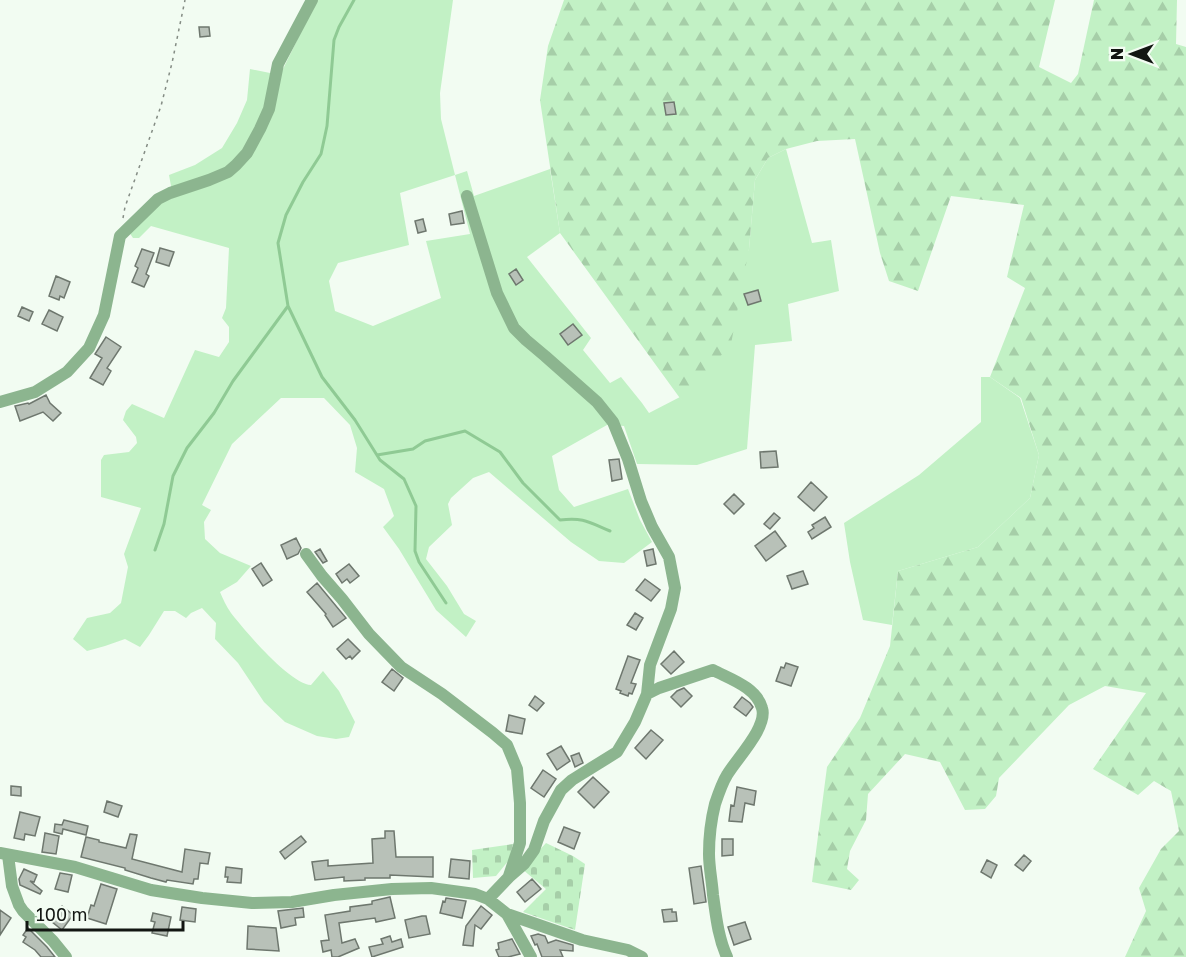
<svg xmlns="http://www.w3.org/2000/svg" width="1186" height="957" font-family="'Golos Text',sans-serif">
<defs>
<pattern id="forest-firs" width="22" height="20" patternUnits="userSpaceOnUse" patternTransform="scale(1.5)"><rect width="22" height="20" fill="#c2f1c5"/><path d="M5 1l3.5 6h-7zM16 11l3.5 6h-7z" fill="#a6cea8"/></pattern>
<pattern id="cemetery-stones" width="16" height="16" patternUnits="userSpaceOnUse" patternTransform="scale(1.5)"><rect width="16" height="16" fill="#c2f1c5"/><path d="M2 7V4a2 2 0 0 1 4 0v3zM10 15v-3a2 2 0 0 1 4 0v3z" fill="#a6cea8"/></pattern>
</defs>
<rect width="100%" height="100%" fill="#f2fcf2"/>
<!-- grass -->
<path fill="#c2f1c5" fill-rule="evenodd" d="M317 0H453L440 93 441 119 455 175 467 171 474 196 550 169 560 233 527 257 591 338 583 350 610 383 621 377 642 403 649 413 680 397 682 400 749 249 755 180 768 158 786 149 812 243 831 240 839 291 788 304 792 341 755 345 747 449 697 465 637 464 624 426 607 425 552 456 559 490 574 507 628 489 640 520 652 542 624 563 599 561 571 542 489 472 473 478 451 498 448 504 452 525 429 547 426 559 447 586 464 614 476 621 466 637 436 610 399 549 383 527 394 516 384 489 355 472 357 448 350 425 324 398H281L232 444 202 505 211 510 204 522 205 539 220 553 251 566 237 582 220 592C223 599 226 606 231 613 245 631 290 684 311 685L323 671 339 691 355 722 349 737 336 739 317 736 285 722 264 702 238 663 215 639 216 623 202 608 191 613 186 618 175 611H164L149 635 140 647 125 639 105 646 87 651 73 639 87 618 110 613 121 603 128 567 124 554 141 508 101 497V460L104 455 129 452 137 443 136 437 123 420 126 411 132 404 164 418 195 350 219 357 229 342V327L222 318 226 308 229 248 151 226 139 238H133L129 232 150 209 173 197 169 175 195 165 222 148 237 123 247 100 250 69 280 75ZM455 175 470 234 426 241 441 298 373 326 335 311 329 281 338 263 409 245 400 193Z
M981 377H990L1020 398 1039 455 1030 498 978 547 898 571 892 625 863 620 850 562 844 523 919 475 981 422Z"/>
<!-- forest -->
<path fill="url(#forest-firs)" d="M564 0H1055L1039 67 1071 83 1078 74 1094 0H1177L1176 44 1186 47V957H1125L1146 911 1139 888 1161 849 1179 831 1171 791 1154 781 1138 795 1093 769 1146 693 1105 686 1069 705 999 778 996 796 985 809 965 810 940 762 905 754 868 794 866 820 850 851 847 869 859 880 851 890 812 882 827 767 860 718 890 646 898 571 978 547 1030 498 1039 455 1021 398 990 377 1025 288 1007 277 1024 205 951 196 918 291 889 281 880 253 855 139 817 141 786 149 768 158 755 180 749 249 731 344 682 401 560 233 540 100 548 46Z"/>
<!-- cemetery -->
<path fill="url(#cemetery-stones)" d="M546 843 573 856 585 864 575 930 523 912 546 889 522 869Z
M513 844 509 860 496 876 473 878 472 850Z"/>
<g fill="none" stroke-linecap="round" stroke-linejoin="round">
<!-- stream -->
<path stroke="#8fca94" stroke-width="3" d="M354 0 339 27 334 40 327 126 321 154 303 182 286 215 278 243 288 306 322 377 355 420 380 460 404 479 416 506 415 551 419 562 446 603
M377 455 413 449 425 441 465 431 500 452 523 483 560 520C583 517 589 522 610 531
M155 550 164 524 173 476 187 448 214 413 233 381 288 306"/>
</g>
<!-- building -->
<path fill="#b8c1b8" stroke="#6e776e" stroke-width="1.5" d="M199 27H209L210 36 200 37Z
M674 102 676 114 666 115 664 103Z
M462 211 464 223 451 225 449 214Z
M423 219 426 231 418 233 415 221Z
M160 248 174 252 169 266 156 262Z
M142 249 154 253 146 274 149 276 144 287 132 282 138 268 135 266Z
M516 269 523 280 516 285 509 274Z
M56 276 70 282 64 298 60 296 59 300 49 296Z
M758 290 761 301 748 305 744 294Z
M22 307 33 312 29 321 18 316Z
M49 310 63 317 57 331 42 324Z
M573 324 582 335 568 345 560 334Z
M106 337 121 347 107 368 111 371 103 385 90 378 102 358 95 354Z
M46 395 50 403 61 413 53 421 43 412 20 421 15 406 28 403 29 404Z
M776 451 778 467 761 468 760 452Z
M619 459 622 479 612 481 609 460Z
M811 482 827 497 814 511 798 497Z
M734 494 744 504 734 514 724 504Z
M774 513 780 518 770 529 764 524Z
M825 517 831 527 812 539 808 532 814 528 812 525Z
M775 531 786 546 766 561 755 546Z
M296 538 301 548 298 554 287 559 281 545Z
M320 549 327 561 323 563 315 552Z
M653 549 656 564 647 566 644 551Z
M261 563 272 580 263 586 252 569Z
M349 564 359 576 350 583 347 579 342 583 336 574Z
M803 571 808 584 792 589 787 576Z
M645 579 660 590 651 601 636 590Z
M317 583 346 618 333 627 325 615 326 614 307 592Z
M635 613 643 618 636 630 627 625Z
M348 639 360 651 352 659 350 656 346 659 337 649Z
M674 651 684 662 671 674 661 664Z
M628 656 640 660 631 683 636 684 632 694 629 693 628 696 620 693 621 691 616 689Z
M786 663 798 667 791 686 776 681 781 667 784 668Z
M392 669 403 678 394 691 382 682Z
M684 688 692 696 681 707 671 697 677 691Z
M535 696 544 703 537 711 529 705Z
M742 697 750 703 753 707 746 716 734 707Z
M509 715 525 719 522 734 506 731Z
M651 730 663 740 646 759 635 748Z
M561 746 570 761 557 770 547 754Z
M579 753 583 763 575 767 571 756Z
M543 770 556 779 544 797 531 788Z
M593 777 609 792 594 808 578 792Z
M11 786 21 787V796L11 795Z
M737 787 756 791 754 805 745 803 742 822 729 821 731 805 734 806Z
M107 801 122 806 118 817 104 812Z
M20 812 40 817 35 836 25 834 24 840 14 838Z
M64 820 88 826 86 835 63 829 62 834 54 832 55 824 62 825Z
M564 827 580 833 574 849 558 842Z
M385 831H394L396 857H433V877L390 875V878H365V880L344 881V877L315 880 312 862 328 860V866L373 863 372 839 385 838Z
M45 833 59 836 56 854 42 852Z
M130 834 137 835 132 859 182 872 185 849 210 853 208 864 200 863 198 879H194L193 884 167 880 166 882 151 878 125 870V868L81 857 86 837 99 840V842L126 848Z
M301 836 306 842 285 859 280 852Z
M722 839H733V855L722 856Z
M1024 855 1031 861 1023 871 1015 865Z
M451 859 470 861 469 879 449 877Z
M987 860 997 865 991 878 981 872Z
M701 866 706 902 694 904 689 868Z
M226 867 242 869 241 883 227 882 228 877H225Z
M24 869 37 875 34 882 30 881 42 891 40 894 20 885 19 879Z
M60 873 72 875 68 892 55 889Z
M532 879 541 889 525 902 517 892Z
M101 884 117 889 106 924 87 918 91 905 94 906Z
M390 897 395 918 376 922 375 918 339 923 342 943 355 939 359 948 338 957H332L331 950 323 952 321 941 329 940 325 915 350 911V907L372 904V901Z
M446 898 466 901 462 918 440 913 443 901 445 902Z
M62 906 73 915 62 930 51 921Z
M481 906 492 915 481 929 475 925 473 946 463 945 466 926Z
M182 907 196 909 195 922 180 920Z
M303 908 304 917 295 918 296 925 281 928 278 911Z
M672 909V912H676L677 921 664 922 662 910Z
M0 910 11 918 0 935Z
M153 913 171 917 167 936 152 933 155 922 151 921Z
M422 916H426L430 934 409 938 405 920Z
M745 922 751 939 734 945 728 927Z
M248 926 276 928 279 951 247 949Z
M28 928 47 947 55 957H41L35 950 23 942 26 937 23 935Z
M538 934 545 936 548 943 556 940 573 945V951L560 950 563 957H542L537 944 535 945 531 936Z
M390 936 392 942 401 939 403 947 372 957 369 947 383 944 381 939Z
M512 939 520 954 508 957H499L496 950 499 949 498 943Z"/>
<g fill="none" stroke-linecap="round" stroke-linejoin="round">
<!-- path -->
<path stroke="#848c84" stroke-width="1.5" stroke-dasharray="3 4.5" stroke-linecap="butt" d="M123 218 125 207 161 106 172 63 185 0"/>
<!-- street -->
<path stroke="#8cb58f" stroke-width="12" d="M467 196 497 293 514 328 526 340 545 356 597 402 613 422 628 459 641 501 652 527 669 557 675 588 671 609 650 665 647 694
M0 402 35 392 67 372 89 348 104 315 120 236 158 199 170 193 209 180 228 172 236 165 247 153 260 129 269 109 278 64 312 0
M306 554 322 576 342 599 369 634 401 667 442 694 493 733 507 745 517 769 520 803V843L509 876
M0 853 75 867 151 890 202 898 252 903 292 902 334 895 392 889 431 888 475 894 488 899 507 914 531 957
M8 855 12 886 19 905 23 911 53 941 66 957
M488 899 509 877 524 864 534 850 544 821 561 790 572 780 617 752 635 722 647 694 659 688 713 670C730 679 756 687 762 708 768 727 737 758 727 775 722 783 718 795 715 804 711 820 709 838 709 854 709 867 712 881 713 895 716 916 718 937 727 957
M507 914 582 940 628 950 642 957"/>
</g>
<!-- north arrow -->
<g transform="translate(1132 54) rotate(270)" stroke="#f2fcf2" stroke-width="4.5" paint-order="stroke">
<path d="M0-4.5L10 22L0 15L-10 22Z" fill="#121612"/>
<text y="-9" font-size="16" font-weight="bold" text-anchor="middle" fill="#121612">N</text>
</g>
<!-- scale -->
<path d="M27 921v9h156v-9" fill="none" stroke="#121612" stroke-width="3"/>
<text x="36" y="921" font-size="18" fill="#121612" stroke="#f2fcf2" stroke-width="4.5" paint-order="stroke">100 m</text>
</svg>
